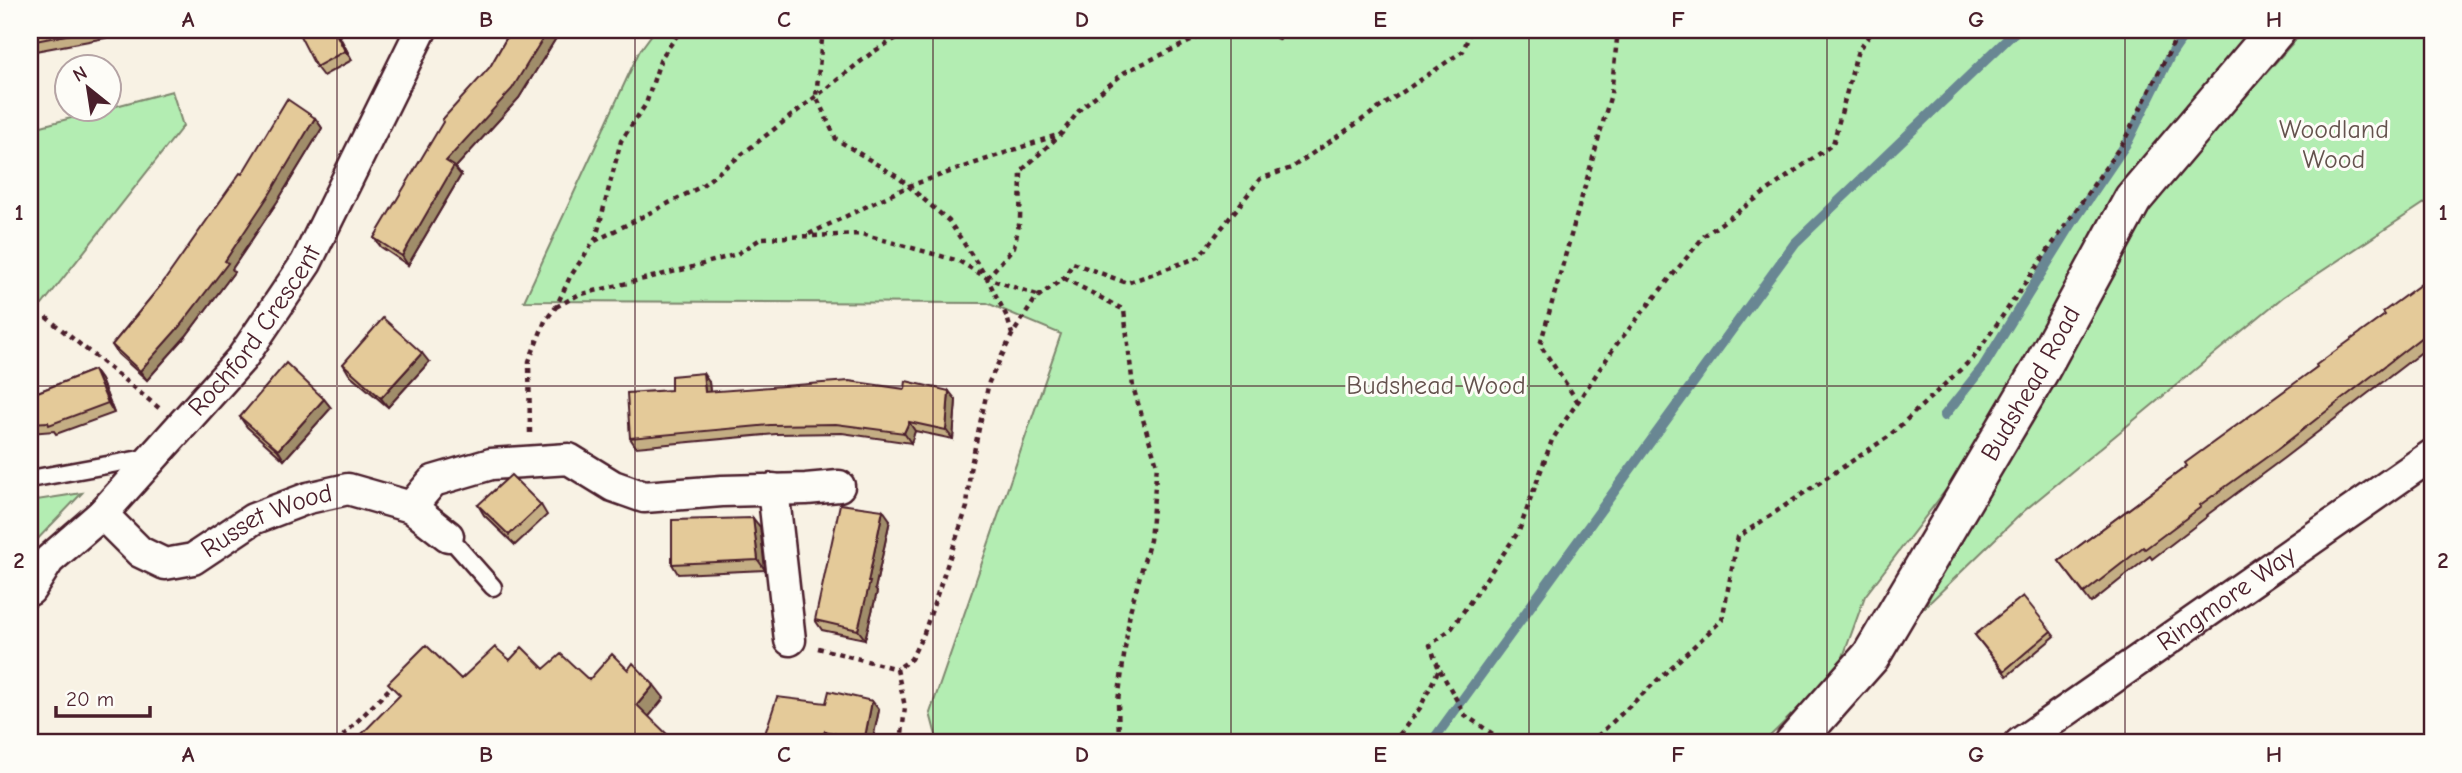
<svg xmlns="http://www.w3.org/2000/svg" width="2462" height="773" font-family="'Comic Neue',sans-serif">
<rect width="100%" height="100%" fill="#f8f2e4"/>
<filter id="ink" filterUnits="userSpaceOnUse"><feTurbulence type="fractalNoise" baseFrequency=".0143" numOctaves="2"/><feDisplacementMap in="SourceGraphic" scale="14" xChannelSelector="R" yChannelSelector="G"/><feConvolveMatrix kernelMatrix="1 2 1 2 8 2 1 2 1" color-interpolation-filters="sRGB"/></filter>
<g filter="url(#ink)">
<!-- green -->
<path fill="#b3edb2" stroke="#7e866e" stroke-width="2" d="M655 30H2256L2003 415 1865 596 1839 668 1763 743H938L930 713 1061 334 987 303 524 301 639 52Z
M2304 30H2432V198L2283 297 2024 511 1924 608 1976 507 2106 278 2157 198Z
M172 91 183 126 42 305 30 311V129Z
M82 493 30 547V501Z"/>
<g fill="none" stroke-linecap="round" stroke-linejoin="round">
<!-- stream -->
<path stroke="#698793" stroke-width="10" d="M1944 416 1983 367 2071 225 2128 141 2170 56 2188 30
M1431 743 1795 243 2017 30"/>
<!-- service casing -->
<g stroke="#4a1f2b" stroke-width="21">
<path id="service" d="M30 479 151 457
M448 536 493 587"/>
</g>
<!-- minor casing -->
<g stroke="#4a1f2b" stroke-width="35">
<g id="minor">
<path d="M773 489 790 640"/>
<path d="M411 507 433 481 491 464 569 459 613 486 644 497 722 491 806 489 839 486"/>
<path id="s1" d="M102 514 140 552 165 564 193 559 253 519 308 498 348 489 411 507 448 536"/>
<path id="s2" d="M30 590 49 560 102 514 242 358 306 263 421 30"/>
<path id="s3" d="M2020 743 2432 455"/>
</g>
</g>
<!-- tertiary casing -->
<g stroke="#4a1f2b" stroke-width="42">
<g id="tertiary">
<path id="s4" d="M1794 743 1871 656 2042 367 2133 199 2276 30"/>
</g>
</g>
<!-- path -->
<path stroke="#4a1f2b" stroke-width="4.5" stroke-dasharray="5 5" stroke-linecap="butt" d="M823 30 816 96 836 139 899 178 949 221 987 278 1007 317 1012 334
M1257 30 1279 38 1296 30
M809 234 909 186 1057 135
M595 241 700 187 873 52 910 30
M987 278 1014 247 1020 220 1021 171 1062 133 1081 108 1125 72 1212 31 1223 30
M1064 278 1124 310 1133 387 1157 465 1150 540 1130 611 1118 701 1119 743
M556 307 578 295 689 268 737 254 762 238 862 234 959 261 987 278 1037 295
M46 317 159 408
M1578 402 1540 345 1611 94 1618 30
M530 433 529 361 545 321 556 307 570 277 596 238 621 141 646 104 661 58 681 30
M818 648 897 669
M1440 670 1465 715 1506 743
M336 743 394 684
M901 743 905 707 897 669 911 659 924 633 967 507 970 470 989 382 1012 335 1036 298 1064 278 1073 263 1127 283 1199 257 1260 179 1291 168 1463 51 1471 30
M1393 743 1420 708 1439 669 1430 645 1452 628 1519 531 1552 440 1616 345 1705 235 1833 144 1858 50 1874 30
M1590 743 1722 620 1738 537 1888 437 1974 357 2124 141 2180 30"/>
<!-- service -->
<use href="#service" stroke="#fdfcf7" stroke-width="16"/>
<!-- minor -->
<use href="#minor" stroke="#fdfcf7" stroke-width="30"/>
<!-- tertiary -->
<use href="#tertiary" stroke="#fdfcf7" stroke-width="37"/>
</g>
<!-- wall -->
<path fill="#c4ae84" stroke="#4a1f2b" stroke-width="2" d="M30 30H148L30 52Z
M178 30H213L179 31Z
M336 30 352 60 323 76 316 67Z
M511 30H561L519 98 455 168 461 175 408 265 381 247 374 238 490 67Z
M315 118 322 128 277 202 232 269 234 272 186 336 147 380 118 354 112 345 162 284Z
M2432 276V344L2284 458 2207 515 2208 516 2152 559 2150 556 2091 603 2059 561 2187 466 2317 367 2385 315Z
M429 362 388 407 349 374 343 364Z
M94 370 101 380 114 413 56 434 54 431 30 433V395Z
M709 382 710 392 956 400 953 439 915 431 911 443 842 433 776 434 636 447 630 438 671 390Z
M324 399 331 408 284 460 247 427 240 417Z
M478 505H541L547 515 515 545 484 515Z
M890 520 875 589 877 592 865 639 822 630 815 620Z
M760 527 765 570 678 574 672 564Z
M2051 631 2055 636 2007 676 1975 635Z
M872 701 879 710 872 743H842L831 740 830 743H765L763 740 826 703Z"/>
<!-- shaded-wall -->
<path fill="#a08d6b" stroke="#4a1f2b" stroke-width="2" d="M334 30H336L352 60 345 51Z
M548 30H561L519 98 455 168 461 175 408 265 402 256 446 161Z
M315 118 322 128 277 202 232 269 234 272 186 336 147 380 140 371 225 261Z
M422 353 429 362 388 407 381 398Z
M94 370 101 380 114 413 108 403Z
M703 373 709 382 711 402 705 392Z
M949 391 956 400 953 439 946 430Z
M324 399 331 408 284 460 278 450Z
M909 422 915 431 911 443 904 433Z
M883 510 890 520 875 589 877 592 865 639 858 630Z
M753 518 760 527 765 570 758 560Z
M654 685 664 698 647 719 637 705Z
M872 701 879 710 872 743H865L864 742Z
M825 731 831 740 830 743H820Z"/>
<!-- building -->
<path fill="#e4ca99" stroke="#4a1f2b" stroke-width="2" d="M30 30H92L30 42Z
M297 30H334L345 51 316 67Z
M511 30H548L512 89 446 161 454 166 402 256 374 238 443 122 442 120 490 67Z
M287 99 315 118 271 192 225 261 228 263 179 327 140 371 112 345 162 284 240 173 242 174Z
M2432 276V329L2278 449 2200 505 2201 507 2145 549 2143 547 2084 593 2059 561 2187 466 2185 463 2317 367 2316 365 2385 315 2383 312Z
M383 318 422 353 381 398 343 364Z
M286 363 324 399 278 450 240 417Z
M94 370 108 403 49 425 48 422 30 423V395Z
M703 373 705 392 849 381 905 389 906 381 949 391 946 430 909 422 904 433 836 424 770 425 630 438 627 393 671 390V376Z
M511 475 541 505 509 535 478 505Z
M840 504 883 510 868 582H870L858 630 815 620Z
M753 518 758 560 672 564V520Z
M2023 596 2051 631 2004 671 1975 635Z
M426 645 461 679 495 647 510 660 522 647 544 669 561 654 589 680 612 654 628 670 633 663 654 685 637 705 674 741 672 743H353L400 695 388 683Z
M829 691 872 701 864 742 825 731 820 743H778L763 740 777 697 826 703Z"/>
</g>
<!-- grid -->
<path fill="none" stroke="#4a1f2b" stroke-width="2" stroke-opacity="0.55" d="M337 30V743M635 30V743M933 30V743M1231 30V743M1529 30V743M1827 30V743M2125 30V743M30 386H2432"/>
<g text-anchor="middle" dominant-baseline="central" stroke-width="6" stroke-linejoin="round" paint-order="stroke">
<!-- park labels -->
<g font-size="26" fill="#64524d" stroke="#fdfcf7">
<text x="2334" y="130">Woodland<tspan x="2334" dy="30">Wood</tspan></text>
<text x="1436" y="386">Budshead Wood</text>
</g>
<!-- street labels -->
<g font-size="26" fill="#4a1f2b" stroke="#fdfcf7">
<text stroke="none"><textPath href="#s2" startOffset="345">Rochford Crescent</textPath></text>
<text stroke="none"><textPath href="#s4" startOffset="432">Budshead Road</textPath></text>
<text stroke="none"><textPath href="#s1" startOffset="194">Russet Wood</textPath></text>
<text stroke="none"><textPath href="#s3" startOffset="252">Ringmore Way</textPath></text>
</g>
</g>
<!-- margin -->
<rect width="2462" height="773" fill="none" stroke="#fdfcf7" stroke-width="77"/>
<!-- north arrow -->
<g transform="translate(88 88) rotate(330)"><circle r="33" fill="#fdfcf7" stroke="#b5a4a5" stroke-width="2"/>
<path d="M0-5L12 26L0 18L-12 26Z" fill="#4a1f2b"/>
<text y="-10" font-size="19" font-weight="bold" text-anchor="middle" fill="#4a1f2b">N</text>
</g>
<!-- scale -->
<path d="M56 706v10h94v-10" fill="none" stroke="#4a1f2b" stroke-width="3.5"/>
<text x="66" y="706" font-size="21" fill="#4a1f2b" stroke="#fdfcf7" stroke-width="5" paint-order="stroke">20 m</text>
<rect x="38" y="38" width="2386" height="696" fill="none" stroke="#4a1f2b" stroke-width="2.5"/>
<g font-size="23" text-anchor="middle" font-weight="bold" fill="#4a1f2b">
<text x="188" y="27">A</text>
<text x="486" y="27">B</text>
<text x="784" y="27">C</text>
<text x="1082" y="27">D</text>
<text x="1380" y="27">E</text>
<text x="1678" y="27">F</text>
<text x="1976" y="27">G</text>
<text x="2274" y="27">H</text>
<text x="19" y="220">1</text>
<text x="2443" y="220">1</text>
<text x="19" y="568">2</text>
<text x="2443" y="568">2</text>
<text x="188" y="762">A</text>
<text x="486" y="762">B</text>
<text x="784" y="762">C</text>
<text x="1082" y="762">D</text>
<text x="1380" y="762">E</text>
<text x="1678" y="762">F</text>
<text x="1976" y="762">G</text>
<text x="2274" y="762">H</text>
</g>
</svg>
